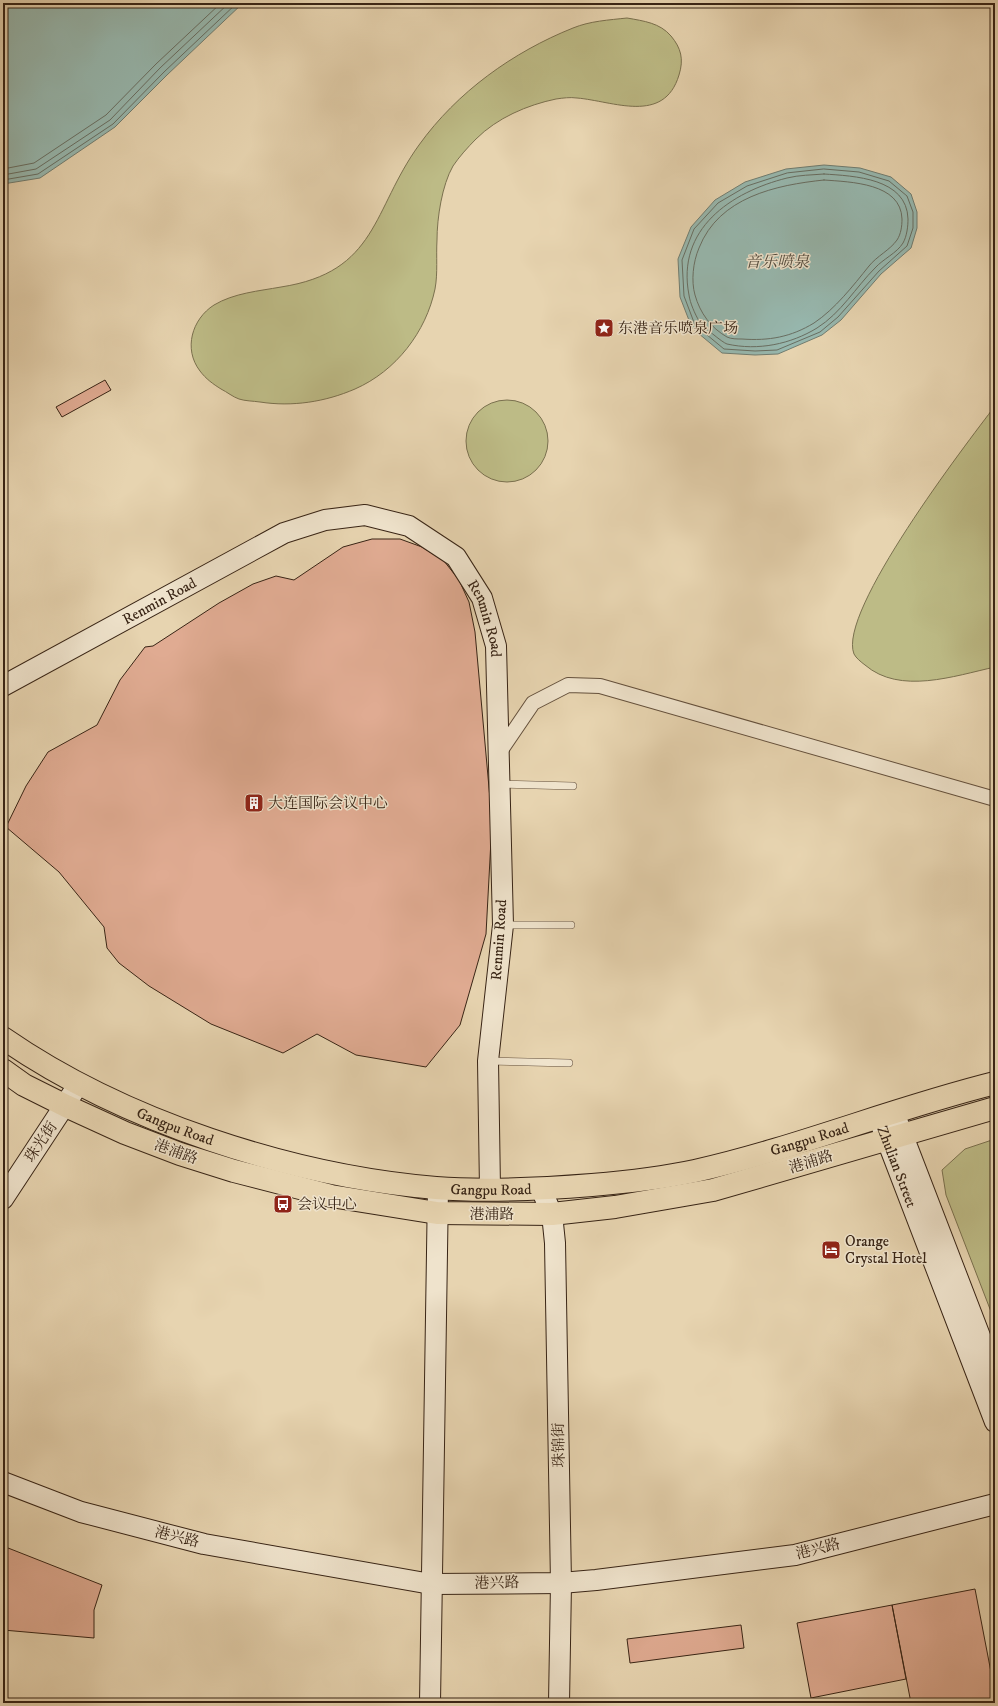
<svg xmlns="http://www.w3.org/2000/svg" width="998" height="1706" font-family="'IM FELL DW Pica','Noto Serif SC',serif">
<rect width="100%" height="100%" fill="#e7d4b0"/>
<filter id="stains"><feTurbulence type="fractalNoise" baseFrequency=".005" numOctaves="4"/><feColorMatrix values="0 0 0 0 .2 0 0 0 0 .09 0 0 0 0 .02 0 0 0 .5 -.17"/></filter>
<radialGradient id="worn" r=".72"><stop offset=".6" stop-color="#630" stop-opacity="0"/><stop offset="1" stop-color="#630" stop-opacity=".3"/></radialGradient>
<!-- green -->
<path fill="#bdbb86" stroke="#7a704e" d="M627 18C644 21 660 23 671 36 681 48 684 59 679 75 664 125 613 101 577 98 570 97 563 98 556 99 527 105 497 118 476 139 468 147 459 157 453 166 442 185 437 218 437 240 436 256 438 273 435 289 426 332 396 371 355 389 325 402 292 407 260 402 253 401 245 401 239 399 233 397 227 392 221 389 213 384 206 379 200 371 183 349 192 319 214 305 234 293 259 291 281 287 378 272 372 210 419 145 457 92 513 52 573 28 590 21 609 20 627 18Z
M466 441a41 41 0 1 1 82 0a41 41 0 1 1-82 0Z
M995 406V667C954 676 900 695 865 665 861 662 856 658 854 654 837 612 966 444 995 406Z
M995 1139V1322L946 1195 942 1170 965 1149Z"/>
<!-- water -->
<path fill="#97b8af" stroke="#717d71" d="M3 3H243L167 75 115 127 40 178 3 184Z
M824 165 860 168 891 177 911 194 917 212V228L911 248 881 274 841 320 822 335 778 354 755 355 722 353 692 328 680 297 678 259 691 227 715 200 745 182 786 169Z"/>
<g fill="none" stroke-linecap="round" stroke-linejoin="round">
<!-- shore -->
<path stroke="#686e62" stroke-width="1" d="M3 169 34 163 106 115 156 64 221 3
M824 169 859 172 889 181 907 196 913 212V228L907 246 879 271 838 317 820 332 777 350 755 351 724 349 695 325 684 296 682 260 694 229 718 203 747 186 787 173Z
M824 174C854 176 907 178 908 219 908 226 907 236 903 243 897 253 883 259 875 268 856 287 841 313 817 328 791 344 758 351 727 344 723 343 701 325 699 321 695 314 690 303 689 295 676 229 731 192 787 178 799 175 812 175 824 174Z
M3 175 36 169 110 120 160 68 229 3
M3 180 38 174 113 124 164 72 237 3
M824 180C851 182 901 183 902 219 902 226 901 234 897 240 890 250 877 256 869 266 853 286 835 309 814 323 791 337 769 341 742 339 737 339 731 339 727 337 711 328 700 313 695 295 691 281 693 262 699 248 719 197 776 185 824 180Z"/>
</g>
<!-- building -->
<path fill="#e0ab92" stroke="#382415" d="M105 380 111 390 62 417 56 407Z
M372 539H400L422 547 444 561 459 580 469 602 475 632 492 821 486 934 460 1025 426 1067 356 1055 317 1034 283 1053 211 1024 149 986 119 963 107 948 104 927 59 872 6 827 26 786 48 752 97 725 120 680 145 647 153 646 219 603 253 584 276 576 294 580 343 547Z
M3 1546 102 1585 94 1610V1638L3 1630Z
M975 1589 995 1693V1703H911L892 1605Z
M892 1605 906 1679 811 1698 797 1623Z
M741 1625 744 1648 630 1663 627 1639Z"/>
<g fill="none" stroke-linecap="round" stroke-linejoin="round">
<!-- service casing -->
<g stroke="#64503c" stroke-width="8">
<path id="service" d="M500 784 573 786
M503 925H571
M489 1061 569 1063"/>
</g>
<!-- minor casing -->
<g stroke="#64503c" stroke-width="16">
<path id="minor" d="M499 753 533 703 568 685 600 686 995 799"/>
</g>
<!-- secondary casing -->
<g stroke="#382415" stroke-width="22">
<g id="secondary">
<path id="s1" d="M3 686 284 533 325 520 365 515 409 526 456 557 482 598 496 646 503 925 488 1061 490 1189"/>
<path d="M541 1189 552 1214 555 1243 561 1583 559 1703"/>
<path d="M3 1199 78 1085"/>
<path id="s2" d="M995 1375 895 1115 887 1114 880 1122 995 1422"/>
<path d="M3 1482 81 1512 204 1544 431 1584 561 1583 596 1580 795 1555 995 1504"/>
<path d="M430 1703 438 1188"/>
</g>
</g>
<!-- primary casing -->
<g stroke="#382415" stroke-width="24">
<g id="primary">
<path id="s3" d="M3 1038C123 1121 291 1176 436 1188 488 1192 541 1189 592 1185 627 1182 662 1178 695 1171 797 1148 894 1108 995 1083"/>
<path d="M3 1070 24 1085 66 1106 125 1133 180 1154 234 1171 331 1196 437 1213 552 1214 615 1207 713 1190 995 1108"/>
</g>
</g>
<!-- service -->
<use href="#service" stroke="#efe3cc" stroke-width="7"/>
<!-- minor -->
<use href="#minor" stroke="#efe3cc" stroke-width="14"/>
<!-- secondary -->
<use href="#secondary" stroke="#efe3cc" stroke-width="20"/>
<!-- primary -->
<use href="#primary" stroke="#e7d4b0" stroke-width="22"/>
</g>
<!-- icons -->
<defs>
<g id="sight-square" transform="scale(1)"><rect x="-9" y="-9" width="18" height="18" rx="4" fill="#8f2418" stroke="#efe3cc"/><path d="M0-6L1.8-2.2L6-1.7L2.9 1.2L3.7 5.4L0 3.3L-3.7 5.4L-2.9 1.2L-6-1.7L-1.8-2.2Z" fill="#fff"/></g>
<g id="building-square" transform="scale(1)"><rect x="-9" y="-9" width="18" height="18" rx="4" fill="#8f2418" stroke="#efe3cc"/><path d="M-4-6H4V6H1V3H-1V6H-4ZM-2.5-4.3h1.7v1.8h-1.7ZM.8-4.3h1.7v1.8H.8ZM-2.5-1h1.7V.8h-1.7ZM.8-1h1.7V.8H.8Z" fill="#fff"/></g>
<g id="bus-square" transform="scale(1)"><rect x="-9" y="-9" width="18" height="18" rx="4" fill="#8f2418" stroke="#efe3cc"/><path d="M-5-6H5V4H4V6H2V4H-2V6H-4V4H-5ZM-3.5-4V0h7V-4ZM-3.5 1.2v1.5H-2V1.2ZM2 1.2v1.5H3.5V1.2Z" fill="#fff"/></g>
<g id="hotel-square" transform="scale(1)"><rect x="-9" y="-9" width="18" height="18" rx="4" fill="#8f2418" stroke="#efe3cc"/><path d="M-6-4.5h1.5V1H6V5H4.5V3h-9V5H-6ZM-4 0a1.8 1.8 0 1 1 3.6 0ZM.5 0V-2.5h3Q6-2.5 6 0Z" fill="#fff"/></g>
</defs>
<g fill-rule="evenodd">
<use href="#sight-square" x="604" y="328"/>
<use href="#building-square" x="254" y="803"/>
<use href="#bus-square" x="283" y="1204"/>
<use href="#hotel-square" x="831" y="1250"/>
</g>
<g text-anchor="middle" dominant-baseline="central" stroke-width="3" stroke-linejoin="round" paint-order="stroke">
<!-- poi labels -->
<g font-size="15" fill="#382415" stroke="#efe3cc" text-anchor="start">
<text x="618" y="328">东港音乐喷泉广场</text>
<text x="268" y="803">大连国际会议中心</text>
<text x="297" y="1204">会议中心</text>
<text x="845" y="1241">Orange<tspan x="845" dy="17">Crystal Hotel</tspan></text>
</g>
<!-- street labels -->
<g font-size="15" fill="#382415" stroke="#efe3cc">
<text stroke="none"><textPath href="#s1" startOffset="178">Renmin Road</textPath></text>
<text stroke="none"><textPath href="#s1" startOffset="574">Renmin Road</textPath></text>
<text transform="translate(499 940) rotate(-86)">Renmin Road</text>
<text stroke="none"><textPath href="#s3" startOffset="194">Gangpu Road</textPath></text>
<text stroke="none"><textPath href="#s3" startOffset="842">Gangpu Road</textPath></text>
<text transform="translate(41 1142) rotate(-56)">珠光街</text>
<text transform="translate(176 1152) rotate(20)">港浦路</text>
<text transform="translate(811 1162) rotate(-17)">港浦路</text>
<text stroke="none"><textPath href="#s2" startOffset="345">Zhulian Street</textPath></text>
<text stroke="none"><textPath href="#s3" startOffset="518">Gangpu Road</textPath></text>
<text x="492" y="1214">港浦路</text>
<text transform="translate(559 1445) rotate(-91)">珠锦街</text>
<text transform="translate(177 1537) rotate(14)">港兴路</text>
<text transform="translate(818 1549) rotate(-14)">港兴路</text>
<text transform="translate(497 1583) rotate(-1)">港兴路</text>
</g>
<!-- water labels -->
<g font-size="16" font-style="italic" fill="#50493c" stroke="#efe3cc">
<text x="777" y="262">音乐喷泉</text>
</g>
</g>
<!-- margin -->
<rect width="998" height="1706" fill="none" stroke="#e7d4b0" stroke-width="16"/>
<rect x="4" y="4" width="990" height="1698" fill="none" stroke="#382415" stroke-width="2"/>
<rect x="8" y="8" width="982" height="1690" fill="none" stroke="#382415"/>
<rect width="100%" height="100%" filter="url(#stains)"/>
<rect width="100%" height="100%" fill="url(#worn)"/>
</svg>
